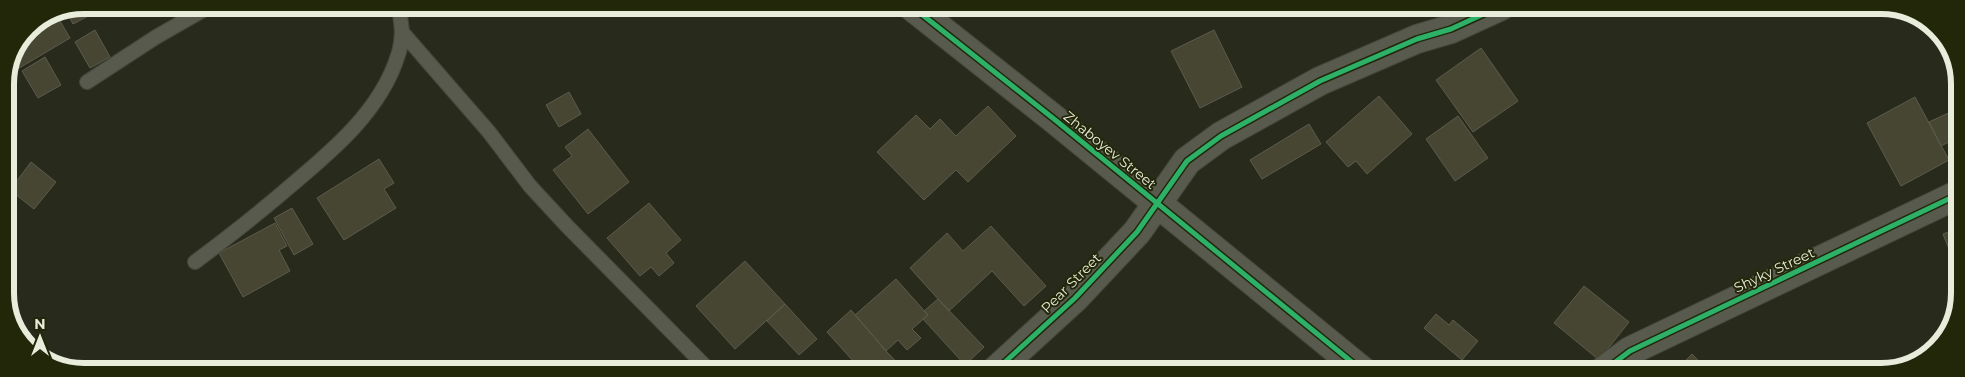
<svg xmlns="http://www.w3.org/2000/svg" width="1965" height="377" font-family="Montserrat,sans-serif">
<rect width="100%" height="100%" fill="#282b1b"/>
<!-- building -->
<path fill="#474633" stroke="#5c5b4e" d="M84 5H110L73 24 67 12Z
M168 5H198L175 18Z
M444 5H457L449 12Z
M57 16 70 38 9 74 28 28Z
M95 30 110 57 90 68 75 42Z
M1214 30 1242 87 1200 108 1171 51Z
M1481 48 1518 101 1473 132 1436 80Z
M45 57 61 85 38 98 22 71Z
M569 92 581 114 559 127 546 105Z
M1959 94V137L1941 146 1929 122 1955 110 1949 99Z
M1379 96 1412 134 1367 174 1356 161 1348 167 1326 142Z
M1915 97 1949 160 1901 186 1867 123Z
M988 106 1016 136 968 182 956 170 924 200 877 152 916 115 930 129 940 119 956 136Z
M1458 116 1488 158 1455 181 1426 139Z
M1309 124 1321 144 1262 179 1250 160Z
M588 129 629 182 588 214 553 170 572 156 565 147Z
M379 159 394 183 384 189 396 208 344 240 317 198Z
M31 162 56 182 34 209 10 190Z
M649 203 681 240 666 253 674 263 659 276 651 267 640 276 607 238Z
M292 208 313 244 294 255 274 218Z
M275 223 287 246 279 250 290 271 243 297 219 253Z
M991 226 1046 286 1024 306 992 271 949 311 910 268 947 233 963 251Z
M1959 228V274L1943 234Z
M745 261 785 304 735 349 696 306Z
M896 279 928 315 912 329 921 338 907 350 898 340 886 351 855 315Z
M1584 286 1629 322 1599 360 1554 323Z
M938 299 984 347 965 365 923 319 928 315 924 311Z
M785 304 817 339 799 355 767 321Z
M851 310 886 351 906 372H863L827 332Z
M1436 314 1449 325 1453 320 1478 341 1462 360 1424 328Z
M1692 354 1709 372H1674Z"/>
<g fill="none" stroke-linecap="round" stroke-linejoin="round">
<!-- lane casing -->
<g stroke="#434639" stroke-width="16">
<path id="lane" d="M399 5 402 32 489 132 530 186 567 226 710 371
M87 82 156 37 212 5
M195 262C227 238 258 214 288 188 331 152 381 111 398 55 401 48 401 40 402 32"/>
</g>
<!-- street casing -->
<g stroke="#434639" stroke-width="30">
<path id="street" d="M910 5 1054 119 1364 372
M994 372 1075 298 1137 232 1187 161 1221 136 1320 81 1417 39 1451 29 1501 6
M1602 372 1630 351 1959 194"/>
</g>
<!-- lane -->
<use href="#lane" stroke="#575a4d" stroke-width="14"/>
<!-- street -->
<use href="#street" stroke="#575a4d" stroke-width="28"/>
<!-- cycleway casing -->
<g stroke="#22270a" stroke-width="8">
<path id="cycleway" d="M910 5 1054 119 1364 372
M994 372 1075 298 1137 232 1187 161 1221 136 1320 81 1417 39 1451 29 1501 6
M1602 372 1630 351 1959 194"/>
</g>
<!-- cycleway -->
<use href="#cycleway" stroke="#2db169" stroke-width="5"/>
</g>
<g text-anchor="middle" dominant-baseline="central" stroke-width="4" stroke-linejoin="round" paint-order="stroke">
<!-- street labels -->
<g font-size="14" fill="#e8ecda" stroke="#22270a">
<text transform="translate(1110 150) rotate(39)">Zhaboyev Street</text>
<text transform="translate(1774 270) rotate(-25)">Shyky Street</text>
<text transform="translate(1071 283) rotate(-45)">Pear Street</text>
</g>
</g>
<!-- crop -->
<path d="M0 0H1965V377H0ZM84 14H1881A70 70 0 0 1 1951 84V293A70 70 0 0 1 1881 363H84A70 70 0 0 1 14 293V84A70 70 0 0 1 84 14Z" fill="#22270a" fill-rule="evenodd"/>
<path fill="none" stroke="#e8ecda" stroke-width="6" d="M84 14H1881A70 70 0 0 1 1951 84V293A70 70 0 0 1 1881 363H84A70 70 0 0 1 14 293V84A70 70 0 0 1 84 14Z"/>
<!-- north arrow -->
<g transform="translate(40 337)" stroke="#22270a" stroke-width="4" paint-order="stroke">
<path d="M0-4L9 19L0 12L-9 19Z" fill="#e8ecda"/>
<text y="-8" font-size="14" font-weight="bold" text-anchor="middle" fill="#e8ecda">N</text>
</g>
</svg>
